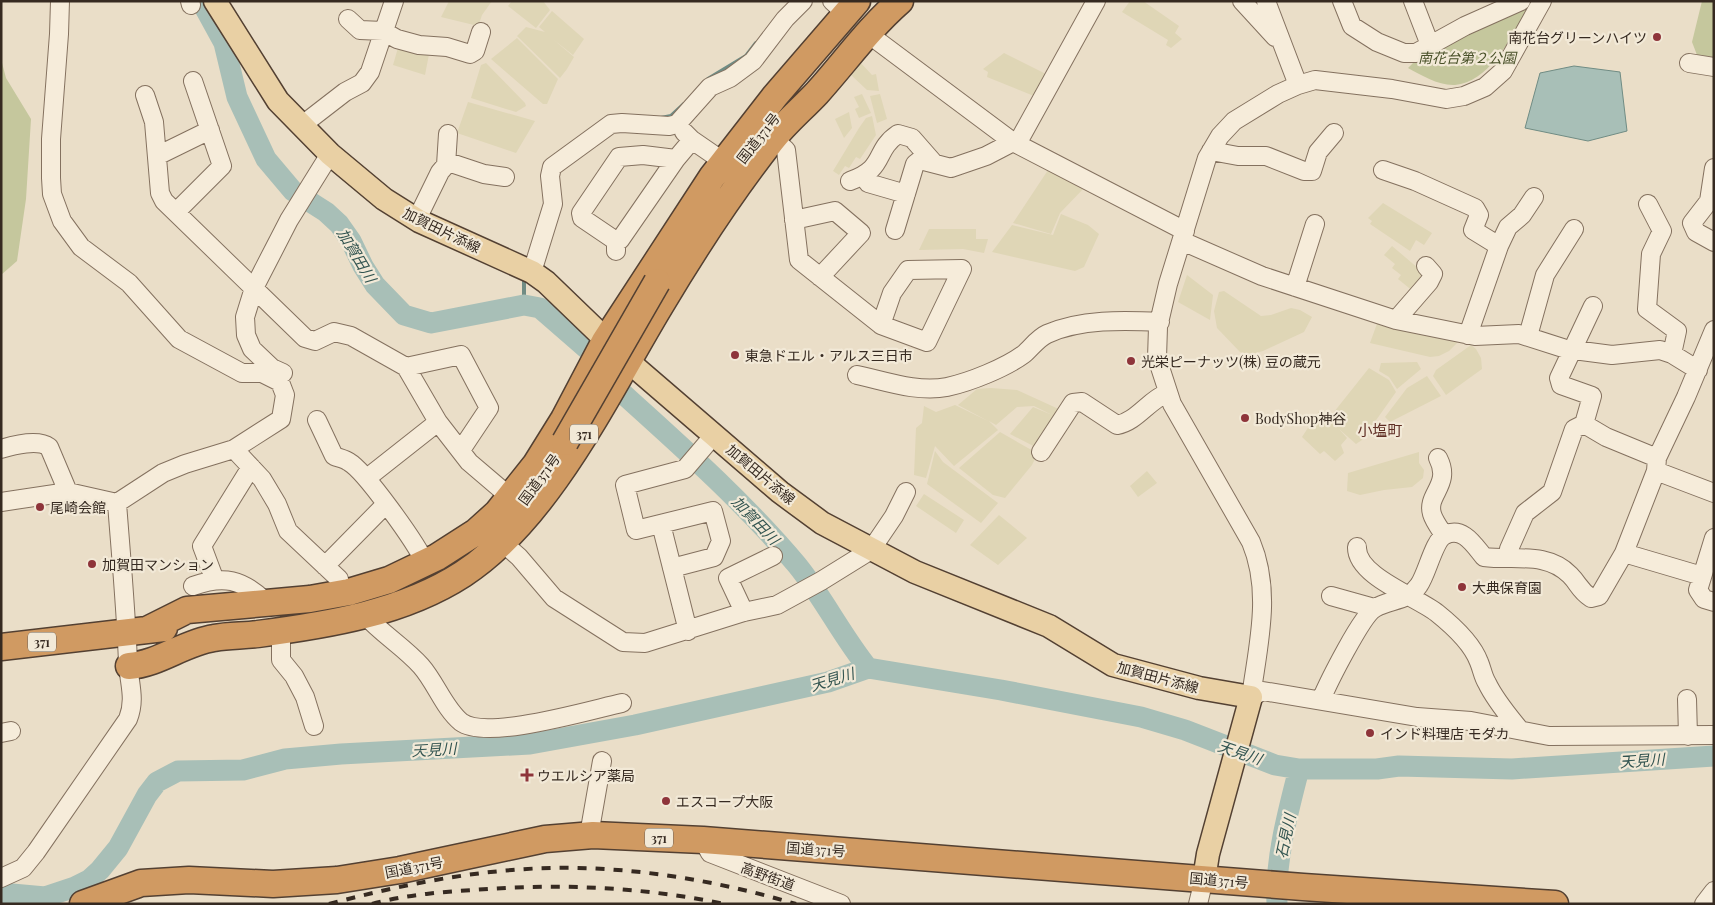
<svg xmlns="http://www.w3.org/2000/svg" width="1715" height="905" font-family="'Playfair Display','Noto Sans JP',serif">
<rect width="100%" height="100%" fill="#eadec8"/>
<!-- farmland -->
<path fill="#dfd6b6" d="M449 1H492L482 15 479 24 474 25 441 17Z
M512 1H543L550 10 536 28 508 6Z
M1130 1H1143L1179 26 1175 33 1182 39 1171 48 1166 45 1168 40 1122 12Z
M552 11 584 39 573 55 554 40 574 57 567 69 560 78 517 36 526 27 545 32 539 27Z
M517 38 558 79 547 104H543L491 59Z
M400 41 430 49 425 75 393 65Z
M1004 53 1046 74 1034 96 987 77 988 72 983 69Z
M860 62 872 75 876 74 879 91 867 90 851 75Z
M486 63 525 103 526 106 516 112 471 98 481 65Z
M862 94 871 113 859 118 855 109 859 107 854 97Z
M880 94 887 119 877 123 870 96Z
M468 102 535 121 516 153 457 133Z
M849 112 852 128 844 138 835 119Z
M872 116 876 135 860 159 856 157 849 168 845 166 839 175 833 171 859 128 866 118Z
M1050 167 1086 186 1060 213 1051 234 1013 223Z
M1383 203 1432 233 1424 245 1416 240 1410 251 1370 224 1372 221 1368 218Z
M1061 214 1088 225 1099 234 1084 267 1075 271 992 252 1012 225 1053 235Z
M929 229H976V239H988L984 253 963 249 919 250Z
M1392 246 1425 274 1414 292 1398 279 1401 275 1392 268 1395 264 1384 255Z
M1187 275 1213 295 1210 320 1178 302Z
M1224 291 1261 316 1271 315 1291 308 1300 310 1312 317 1304 332 1263 351 1248 355 1240 352 1217 328 1214 311 1219 292Z
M1378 321 1426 334 1458 342 1449 351 1439 356 1430 357 1370 343Z
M1471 345 1476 349 1481 358 1482 369 1446 395 1433 376 1436 370Z
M1417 362 1421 369 1397 389 1389 377 1379 371 1381 363Z
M1369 368 1389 380 1396 392 1362 440 1356 444 1339 429 1347 438 1341 445 1344 453 1335 461 1324 451 1320 454 1302 437 1319 411 1334 422 1330 417Z
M1427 376 1441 396 1390 422 1385 417 1407 388Z
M991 388 1017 390 1063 411 1039 449 1010 434 1033 407 1052 415 1034 406 1017 407 996 425 989 421 998 430 954 466 935 446 926 478 914 475 916 428 922 423 924 406 936 412 955 405 988 421 958 405 977 389Z
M1000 432 1035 452 1036 457 1032 465 1005 498 993 495 959 468Z
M935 451 943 462 998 503 981 523 927 484Z
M1419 452V463L1424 470 1423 478 1412 487 1384 490 1360 495 1347 491 1348 473Z
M1147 471 1157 483 1138 497 1130 486Z
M924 494 964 520 956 533 916 506Z
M999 515 1027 538 998 565 970 545Z"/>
<!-- green -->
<path fill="#c5c79d" d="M1702 1H1714V57L1697 55 1692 42Z
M1528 3 1531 6C1513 33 1491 82 1455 85 1439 86 1421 75 1408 68L1418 58Z
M1 59 6 78 31 119 26 199 17 261 1 275Z"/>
<!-- water -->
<path fill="#a8bfb7" stroke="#708c84" d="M1574 66 1620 72 1627 131 1588 141 1525 128 1540 73Z"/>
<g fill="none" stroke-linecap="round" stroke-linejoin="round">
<!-- stream -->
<path stroke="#708c84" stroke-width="4" d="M708 79 746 56 756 43
M661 118 671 116 684 104
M524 305V280"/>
<!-- river -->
<path stroke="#a8bfb7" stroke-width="21" d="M201 1 224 43 237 97 266 159 293 191 326 212 339 224 351 241 363 266 375 285 404 315 431 323 524 305 540 308 586 348
M621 392C682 447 744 502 797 565 823 597 842 636 868 668
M1 893 45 897 75 887 89 880 100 870 118 848 147 795 157 782 178 771 243 770 285 759 341 754 530 744 635 725 765 696 828 682 868 668 1001 690 1141 717 1185 730 1275 765 1299 769H1377L1399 766 1512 769 1714 756
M1277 904C1275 859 1288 812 1299 769"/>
<!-- minor casing -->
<g stroke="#84715f" stroke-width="20">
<path id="minor" d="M190 1 191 5
M832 1 845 13
M1242 1 1275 37
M1266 1 1298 85
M1342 1 1352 26 1377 42 1404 53H1416L1465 26 1521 1
M1413 1 1430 45
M348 19 360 30 383 31 397 39 419 45 447 47 470 54 475 51 481 32
M867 33 1013 142 1185 231
M1689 63 1714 67
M145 95 154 122 160 193 164 201 305 338 315 341 334 332 351 336 406 367 438 422 469 462 510 497
M301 126 345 92 362 83 370 72 394 1
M684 132 692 140 724 162
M773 138 786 150 799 260 881 325 927 342 962 269 908 270 892 293 881 325
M1017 144 1096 1
M1211 151 1238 156H1266L1304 171H1312L1318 152 1334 133
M157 156 210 130
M446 165 451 163 484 174 505 177
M1714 168 1709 201 1692 223 1696 232 1714 242
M1383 170 1415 181 1475 208 1479 215 1473 230 1499 246
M850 181C887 168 873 151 898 134L912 138 933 162
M868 183 906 194
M1648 204 1662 231 1651 254 1647 309 1677 331 1672 354
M176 212 222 166 193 81
M417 219 440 172 446 165 448 134
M794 220 835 211 861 233 820 277
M895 230 915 164 920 160 951 168 986 156 1013 142
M616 241 582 218 581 213 619 157 643 155 676 159
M1182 241 1262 276 1396 320 1475 336 1519 334 1566 349 1612 355 1660 350 1672 354 1698 370
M616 251V241L620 240 676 159 692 140
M532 272 553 204 550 176 552 167 611 124 622 123 669 126 677 124 710 87 730 78 753 61 785 19 803 1
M1295 287 1315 224
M1396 320 1429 282 1433 274 1426 266
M1468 335 1499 246 1508 227 1522 215 1534 197
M1528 336 1545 275 1574 229
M406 367 461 355 489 408 461 450
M283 373 272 368 252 349 246 335 245 317 254 288 289 220 330 154
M857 375C885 381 918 393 947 387 970 382 1005 368 1024 354 1031 348 1038 338 1047 334 1080 319 1124 320 1160 322
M317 420 334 456C339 458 345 459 349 462 365 471 417 544 425 563
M1584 424 1606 437 1657 458
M1 449C14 445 38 439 49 447L68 492
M234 449 262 479 277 504 288 531 339 579 341 593
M1041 452 1073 403 1082 402 1117 425C1136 422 1149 400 1167 393
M1438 458C1452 485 1426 494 1432 514 1434 521 1440 529 1444 535
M1656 471 1714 493
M367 478 438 422
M1 502 68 492 117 503
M661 524 688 631
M1714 538 1698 590 1704 599 1714 602
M503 543 519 557 554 598 623 642 645 643 744 612 777 605 821 581 871 550 894 516 906 492
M1357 547C1356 576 1417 597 1437 613 1452 625 1472 643 1479 662 1482 669 1483 677 1487 683 1495 700 1508 715 1520 730
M1624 553 1702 576
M1509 558V549L1525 513 1552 492 1574 429 1584 424 1592 396 1561 385 1559 378 1593 306
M325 566 385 505
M672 568 714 557 721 541 713 511 636 530 625 485 685 469 714 435
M214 578 202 546 251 467
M193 586C224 575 242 579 266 602
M1331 596 1374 608
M744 612 728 578 773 556
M365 615C382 634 404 647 421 666 436 683 444 708 461 722 486 741 590 710 622 703
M281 630V660L294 676 305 697 314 726
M1251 697C1258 645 1272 592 1251 542L1172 404 1157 358 1158 327 1168 284 1207 158 1220 136 1234 121 1278 94 1298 85 1315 80 1392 89 1446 99 1464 96 1485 87 1503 71 1542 1
M1251 697 1263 691 1417 717 1471 721 1549 736 1714 735
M1687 699 1688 736
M1321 700C1328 683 1362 615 1375 608 1390 599 1408 602 1419 585 1427 574 1434 540 1445 535 1463 526 1474 545 1484 557 1514 561 1546 551 1570 575 1579 584 1579 590 1591 598L1599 596 1624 553 1656 471 1657 458 1686 397 1714 330
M1 733 11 731
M589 835 602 761
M703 840 710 853 841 904
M1 878 23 868 36 852 128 719C136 699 129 683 128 663 126 609 121 556 117 503L163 473 185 464 234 449 281 419 285 395 280 382 262 373H242L179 339 129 283 81 247 62 221 52 194 51 178V139L59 34 60 1
M1198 904 1204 879
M1704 904 1714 891"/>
</g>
<!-- major casing -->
<g stroke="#534032" stroke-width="25">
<path id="major" d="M215 1 278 101 330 154 384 199 419 221 532 272 546 282 629 362 780 492 822 523 915 572 1049 626 1113 665 1199 688 1251 697 1208 854 1204 879"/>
</g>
<!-- highway casing -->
<g stroke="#534032" stroke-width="29">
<path id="highway" d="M147 630 187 610 310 599 349 592 389 580 437 557 476 532 497 513 536 464 564 419 605 341 712 177 775 96 857 1
M1 647 164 628
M129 666C159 664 183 643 214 638 229 635 243 636 258 634 327 625 403 613 463 574 549 518 608 392 660 306 694 249 731 192 772 140 785 123 802 109 817 93 845 62 868 29 900 1
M83 904 141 883 189 880 273 884 337 880 400 870 545 839 593 835 703 840 1303 887 1555 904"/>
</g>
<!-- minor -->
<use href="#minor" stroke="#f6ecda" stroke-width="18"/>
<!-- major -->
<use href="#major" stroke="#e9d0a4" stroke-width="22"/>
<!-- highway -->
<use href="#highway" stroke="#d09a62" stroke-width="26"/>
<!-- rail -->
<path stroke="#362a21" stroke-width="4" stroke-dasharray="9 9" stroke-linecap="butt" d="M329 904C389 888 450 875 512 870 607 862 705 877 796 904
M372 904C405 895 440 892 474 890 559 883 642 887 725 904"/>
<!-- highway-bridge casing -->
<g stroke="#534032" stroke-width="29" stroke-linecap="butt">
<path id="highway-bridge" d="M565 442 657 282"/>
</g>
<!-- highway-bridge -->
<use href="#highway-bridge" stroke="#d09a62" stroke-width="26"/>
</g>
<!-- markers -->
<g fill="#8e343a" stroke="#f2e9d7" stroke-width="2">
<circle cx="1657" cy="37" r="5"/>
<circle cx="735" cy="355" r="5"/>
<circle cx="1131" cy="361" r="5"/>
<circle cx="1245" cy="418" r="5"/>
<circle cx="40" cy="507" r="5"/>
<circle cx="92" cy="564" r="5"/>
<circle cx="1462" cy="587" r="5"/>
<circle cx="1370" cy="733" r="5"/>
<path d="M524.5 767.5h5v5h5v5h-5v5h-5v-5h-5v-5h5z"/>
<circle cx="666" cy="801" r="5"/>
</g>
<g text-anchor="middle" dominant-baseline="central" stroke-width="4.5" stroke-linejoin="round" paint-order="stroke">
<!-- shield labels -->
<g fill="#f2e9d7" stroke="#6e6358" stroke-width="1">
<rect x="570" y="424.5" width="28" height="19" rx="4"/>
<rect x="28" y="632.5" width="28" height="19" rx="4"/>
<rect x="645" y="828.5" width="28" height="19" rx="4"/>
</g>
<g font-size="12" font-weight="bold" fill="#362a21">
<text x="584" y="434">371</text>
<text x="42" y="642">371</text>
<text x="659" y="838">371</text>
</g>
<!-- poi labels -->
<g font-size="14" fill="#362a21" stroke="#f2e9d7" text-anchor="start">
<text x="1647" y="37" text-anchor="end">南花台グリーンハイツ</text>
<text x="745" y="355">東急ドエル・アルス三日市</text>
<text x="1141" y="361">光栄ピーナッツ(株) 豆の蔵元</text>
<text x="1255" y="418">BodyShop神谷</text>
<text x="50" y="507">尾崎会館</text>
<text x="102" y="564">加賀田マンション</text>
<text x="1472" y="587">大典保育園</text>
<text x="1380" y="733">インド料理店 モダカ</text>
<text x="537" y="775">ウエルシア薬局</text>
<text x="676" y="801">エスコープ大阪</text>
</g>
<!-- park labels -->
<g font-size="14" font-style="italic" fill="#495129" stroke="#f2e9d7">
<text x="1467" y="57">南花台第２公園</text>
</g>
<!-- street labels -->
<g font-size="14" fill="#362a21" stroke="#f2e9d7">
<text transform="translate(758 138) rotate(-52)">国道371号</text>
<text transform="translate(442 230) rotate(26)">加賀田片添線</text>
<text transform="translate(761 474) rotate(40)">加賀田片添線</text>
<text transform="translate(539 479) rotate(-54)">国道371号</text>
<text transform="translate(1158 677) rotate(15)">加賀田片添線</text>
<text transform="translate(816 849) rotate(4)">国道371号</text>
<text transform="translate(414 867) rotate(-11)">国道371号</text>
<text transform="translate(768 876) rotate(20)">高野街道</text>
<text transform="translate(1219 880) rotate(5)">国道371号</text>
</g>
<!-- water labels -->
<g font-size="15" font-style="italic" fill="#325450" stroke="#f2e9d7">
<text transform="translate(357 255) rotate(59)">加賀田川</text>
<text transform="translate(756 520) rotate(46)">加賀田川</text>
<text transform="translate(832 679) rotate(-17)">天見川</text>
<text transform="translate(434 749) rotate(-3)">天見川</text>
<text transform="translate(1240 752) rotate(19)">天見川</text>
<text transform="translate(1642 760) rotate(-4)">天見川</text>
<text transform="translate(1285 836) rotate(-78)">石見川</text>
</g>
<!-- neighbourhood labels -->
<g font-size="15" fill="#5f2e24" stroke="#f2e9d7">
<text x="1380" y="430">小塩町</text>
</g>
</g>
<!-- border -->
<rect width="1715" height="905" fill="none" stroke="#362a21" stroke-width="5"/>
</svg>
